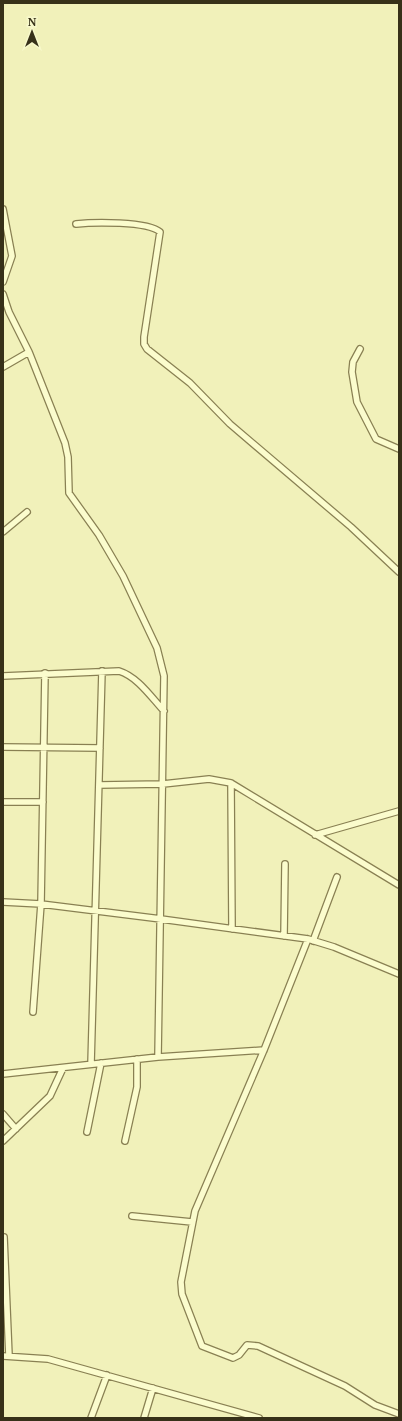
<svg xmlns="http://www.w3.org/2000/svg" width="402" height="1421" font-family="'Noto Serif',serif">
<rect width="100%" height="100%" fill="#f1f1ba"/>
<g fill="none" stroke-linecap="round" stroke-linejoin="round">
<!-- minor casing -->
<g stroke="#898053" stroke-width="8">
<path id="minor" d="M3 209 12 256 3 282
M76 224C93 222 148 221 160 232L144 337V344L147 349 190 383 230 424 351 527 399 572
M3 294 9 312 29 352 65 443 68 457 69 493 99 535 123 576 157 648 164 676 158 1057
M360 349 353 362 352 372 357 402 376 439 399 449
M3 367 29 352
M3 532 27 512
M3 676 119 671C138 677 151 697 164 711
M3 747 100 748
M231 783 232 929
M99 785 163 784 209 779 231 783 399 885
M3 802H43
M315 835 399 811
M3 902 41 904 161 919 308 939 334 947 399 974
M284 936 285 864
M308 939 264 1050 195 1211 181 1282 182 1294 202 1346 233 1358 239 1355 247 1345 258 1346 345 1386 375 1405 399 1414
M313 941 337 877
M33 1012 41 904 45 673
M91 1064 102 671
M3 1074 158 1057 264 1050
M3 1114 16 1129
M87 1132 101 1063
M3 1141 50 1096 63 1068
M125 1141 137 1087V1059
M132 1216 192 1222
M4 1237 9 1356
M3 1356 48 1359 259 1418
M91 1418 107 1375
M144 1418 153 1388"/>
</g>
<!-- minor -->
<use href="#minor" stroke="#fbfccd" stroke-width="5.5"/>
</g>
<!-- border -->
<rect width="402" height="1421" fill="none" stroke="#373119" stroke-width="8"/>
<!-- north arrow -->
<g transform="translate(32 32)" stroke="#f7f8ca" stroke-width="3" paint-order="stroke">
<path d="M0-3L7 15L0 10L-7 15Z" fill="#373119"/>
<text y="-6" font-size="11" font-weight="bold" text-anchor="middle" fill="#373119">N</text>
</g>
</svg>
